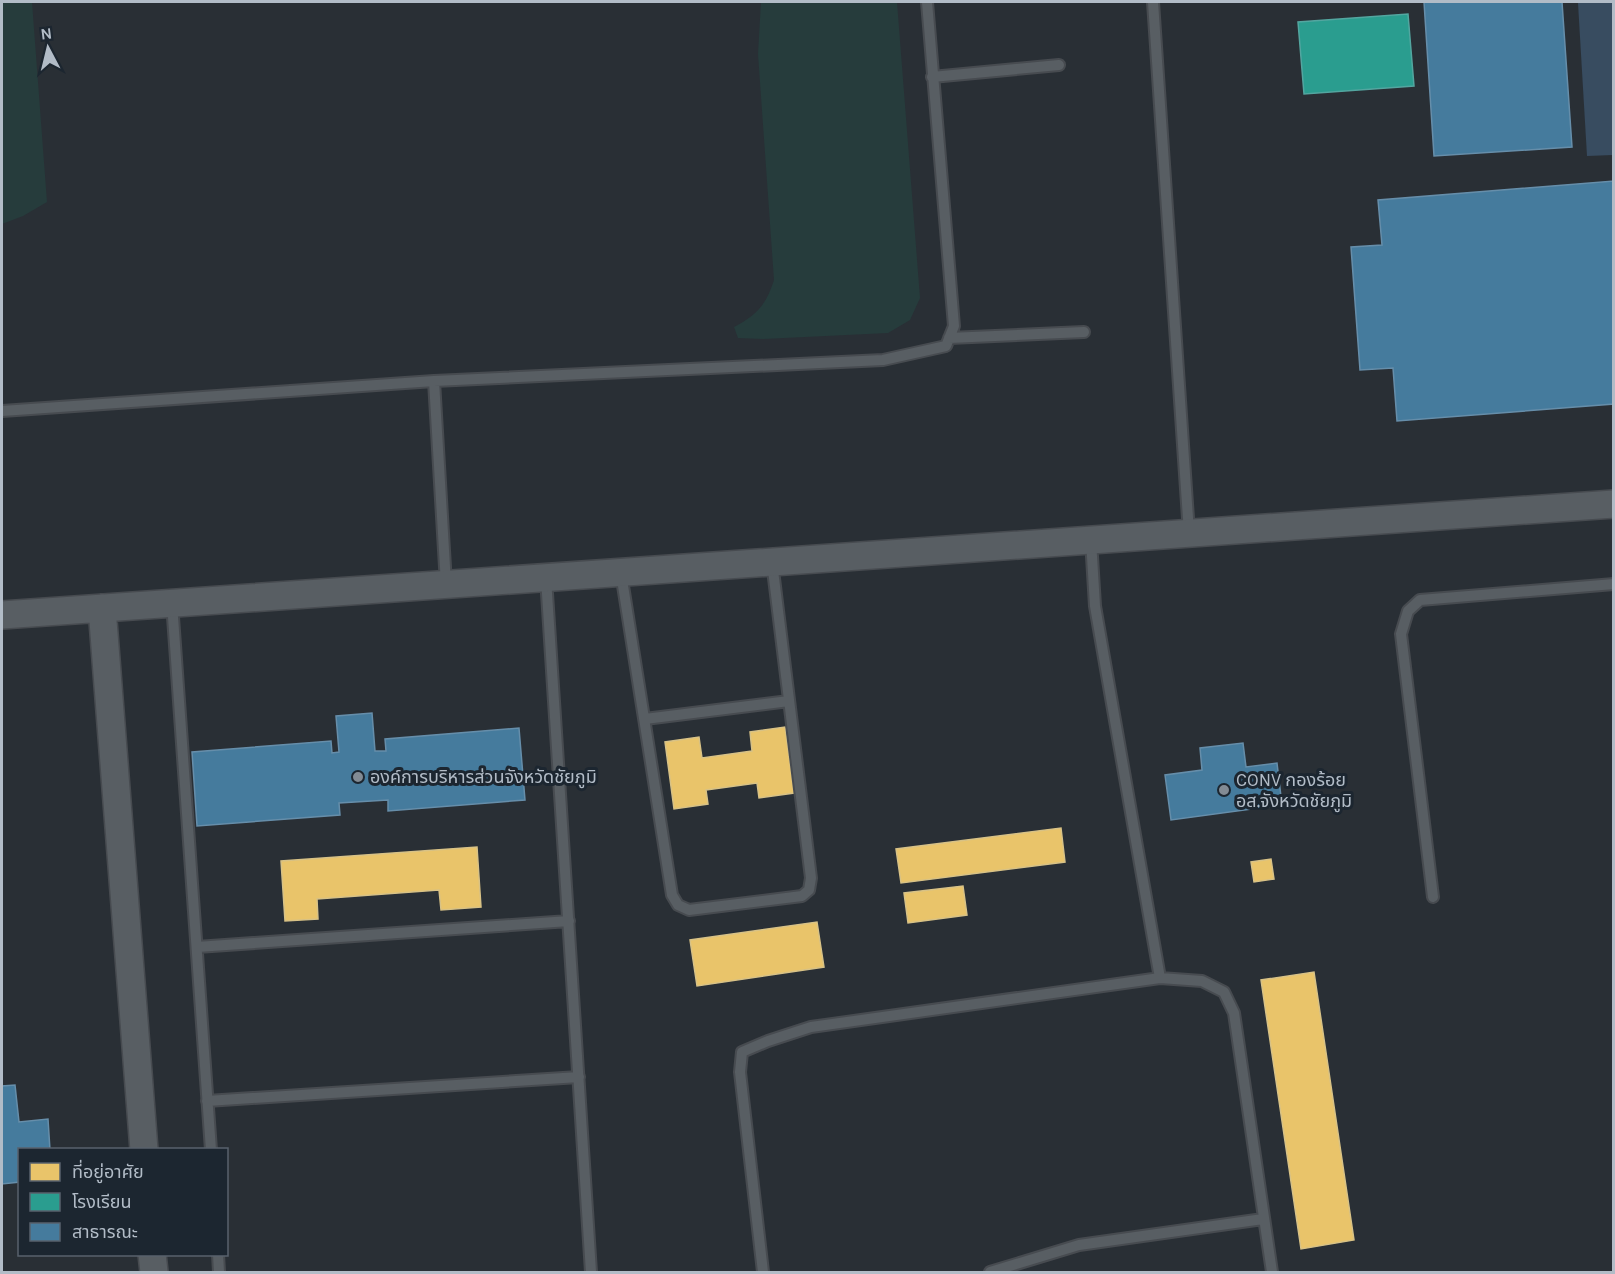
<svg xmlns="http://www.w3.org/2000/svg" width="1615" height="1274" font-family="Karla,'Noto Sans Thai',sans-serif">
<rect width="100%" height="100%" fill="#292f35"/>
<!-- green -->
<path fill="#263c3c" d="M2 2H32L47 202 23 216 2 224Z
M761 2H897L920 298 910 320 888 333 763 339 738 338 734 327C757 315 766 305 774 280L758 54Z"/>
<!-- water -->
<path fill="#384c60" d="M1614 2 1613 155 1587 156 1578 3Z"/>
<!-- homes -->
<path fill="#e9c46a" stroke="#d8c286" stroke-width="1.5" d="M785 727 794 793 759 798 757 783 706 790 708 804 674 809 665 742 699 737 702 758 752 751 750 732Z
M1061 828 1065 862 901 883 896 849Z
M477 847 481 907 441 910 439 890 317 899 318 919 285 921 281 861Z
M1271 859 1274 879 1254 882 1251 862Z
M963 886 967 915 908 923 904 893Z
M817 922 824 967 697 986 690 940Z
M1314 972 1354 1240 1301 1249 1261 980Z"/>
<!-- schools -->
<path fill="#2a9d8f" stroke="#53a6a0" stroke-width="1.5" d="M1408 14 1414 86 1304 94 1298 22Z"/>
<!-- public -->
<path fill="#457b9d" stroke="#668eaa" stroke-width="1.5" d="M1424 2H1562L1572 147 1434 156Z
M1614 181V404L1397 421 1393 368 1360 370 1351 247 1382 245 1378 200Z
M372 713 375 751H386L385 739 519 728 525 800 388 811V800L339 803 340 815 197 826 192 752 331 741 332 753 339 752 336 716Z
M1243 743 1246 767 1277 763 1282 805 1171 820 1165 775 1202 770 1200 748Z
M15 1085 19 1122 48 1119 50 1150H20V1182L2 1184V1086Z"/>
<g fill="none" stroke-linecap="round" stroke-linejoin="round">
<!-- service casing -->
<g stroke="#474b50" stroke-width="14">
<path id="service" d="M1153 2 1189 533
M932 77 1059 65
M949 338 1084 332
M434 381 446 584
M2 411 434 381 883 360 946 346 954 326 927 2
M1091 540 1095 606 1160 978 1202 981 1224 992 1234 1013 1272 1272
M621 573 672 895 678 905 689 910 802 896 809 890 811 878 772 562
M546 578 591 1272
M172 603 211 1150
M645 719 789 701
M1433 897 1401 634 1408 611 1420 600 1614 584
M197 947 569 921
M207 1101 579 1077
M218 1254 219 1272
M763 1272 740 1072 742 1052 768 1041 811 1027 1160 978
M990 1272 1079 1245 1263 1219"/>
</g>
<!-- tertiary casing -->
<g stroke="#474b50" stroke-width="30">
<path id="tertiary" d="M102 608 144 1150
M2 615 1614 504
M152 1254 154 1272"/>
</g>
<!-- service -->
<use href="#service" stroke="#585e63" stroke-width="10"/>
<!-- tertiary -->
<use href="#tertiary" stroke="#585e63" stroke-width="27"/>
</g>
<!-- markers -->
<g fill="#828b94" stroke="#1c2630" stroke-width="2">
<circle cx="358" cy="777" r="6"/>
<circle cx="1224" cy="790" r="6"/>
</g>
<g text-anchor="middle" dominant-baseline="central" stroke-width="6" stroke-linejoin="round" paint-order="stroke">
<!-- poi labels -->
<g font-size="18" fill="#b2bcc7" stroke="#1c2630" text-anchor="start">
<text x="370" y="777">องค์การบริหารส่วนจังหวัดชัยภูมิ</text>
<text x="1236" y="780">CONV กองร้อย<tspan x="1236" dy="21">อส.จังหวัดชัยภูมิ</tspan></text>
</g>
</g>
<!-- border -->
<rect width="1615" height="1274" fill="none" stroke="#b2bcc7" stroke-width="6"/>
<!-- legend -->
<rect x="18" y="1148" width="210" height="108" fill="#1c2630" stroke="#58626c" stroke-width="1.5"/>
<rect x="30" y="1163" width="30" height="18" fill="#e9c46a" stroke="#58626c" stroke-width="1.5"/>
<text x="72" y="1178" font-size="18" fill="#b2bcc7">ที่อยู่อาศัย</text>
<rect x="30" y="1193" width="30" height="18" fill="#2a9d8f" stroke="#58626c" stroke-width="1.5"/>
<text x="72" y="1208" font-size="18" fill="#b2bcc7">โรงเรียน</text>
<rect x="30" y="1223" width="30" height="18" fill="#457b9d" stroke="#58626c" stroke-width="1.5"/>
<text x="72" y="1238" font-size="18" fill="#b2bcc7">สาธารณะ</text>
<!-- north arrow -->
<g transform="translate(48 48) rotate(353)" stroke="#1c2630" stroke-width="4.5" paint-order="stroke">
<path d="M0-4.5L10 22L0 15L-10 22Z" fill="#b2bcc7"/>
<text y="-9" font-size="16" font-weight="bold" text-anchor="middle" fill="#b2bcc7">N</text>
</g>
</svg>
